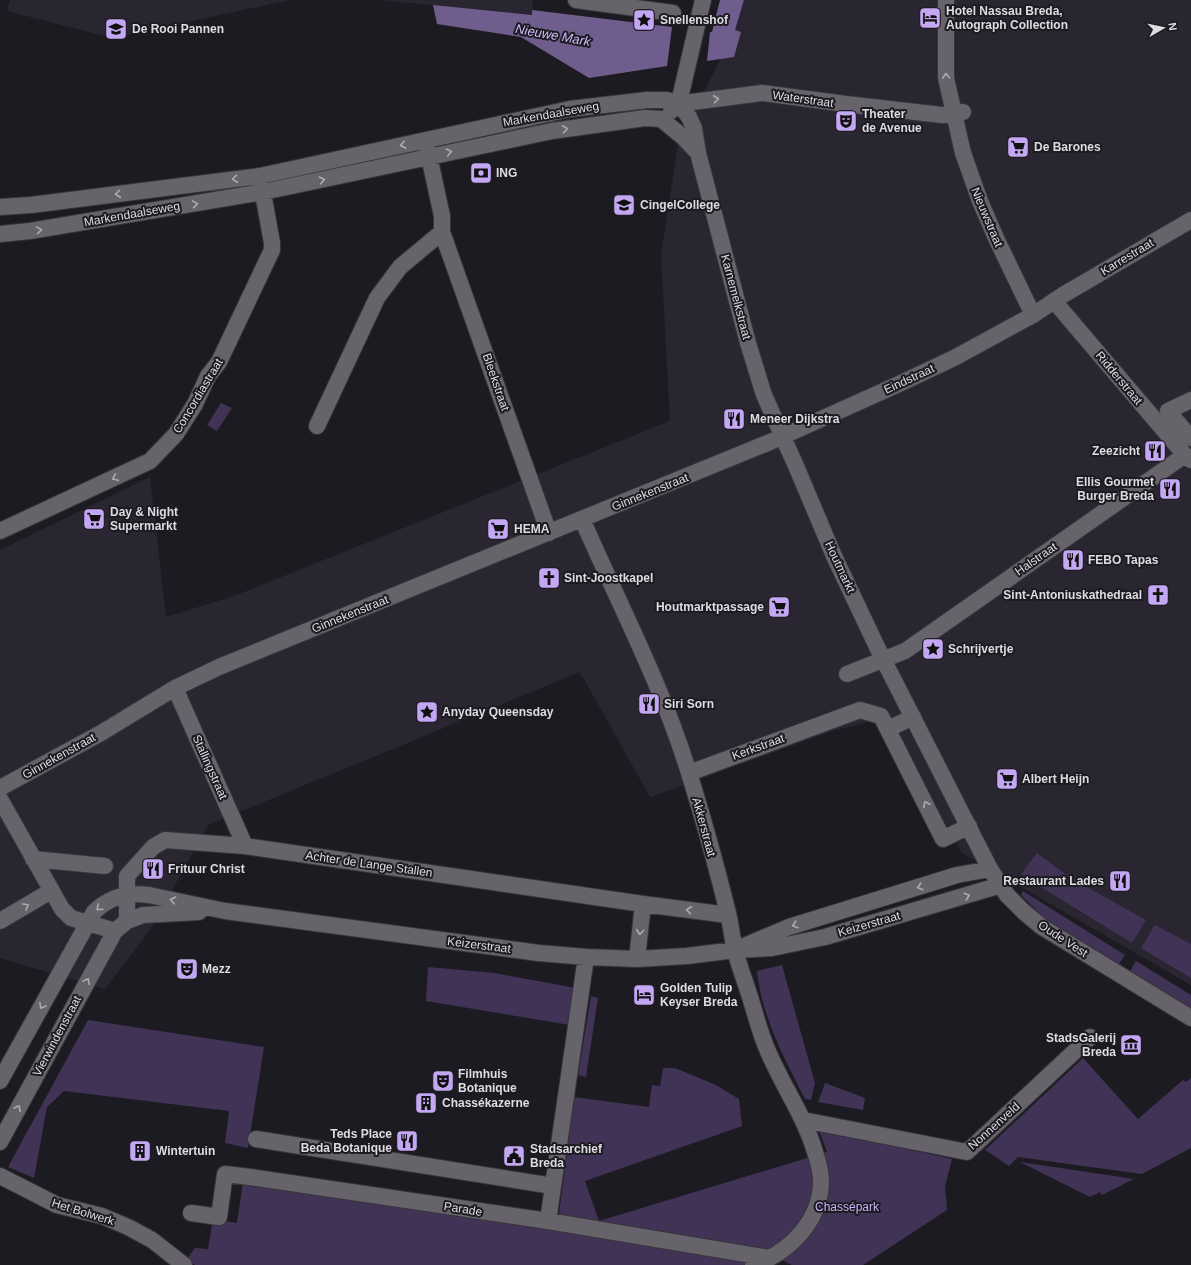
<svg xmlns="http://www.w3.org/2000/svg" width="1191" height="1265" font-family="Helvetica,sans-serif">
<rect width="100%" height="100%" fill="#1d1b22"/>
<!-- built -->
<path fill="#292531" d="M10 0H290L112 38 7 11Z
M380 0H533L532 15Z
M744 0H1191V985L962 853 880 719 833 731 650 797 580 672 208 825 151 929 105 989 0 958V550L150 477 166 617 234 596 670 421 661 256 678 144 735 30Z"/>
<!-- green -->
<path fill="#403355" d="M221 403 232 408 217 431 207 425Z
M1037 853 1071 878 1146 920 1132 943 1039 886 1021 874Z
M1023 891 1125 955 1119 964 1051 923 1043 917 1021 895Z
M1155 925 1191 944V978L1141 948Z
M1136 961 1191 995V1008L1130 971Z
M782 965 815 1083 811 1100 805 1099C784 1058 762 1017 757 971Z
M428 967 494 973 575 988 570 1025 426 1001Z
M591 996 598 998 586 1077 578 1075Z
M88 1020 264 1047 248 1148 225 1143 229 1111 64 1091 47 1107 34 1178 8 1167Z
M1083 1058 1138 1119 1183 1080 1186 1082 1191 1078V1148L1142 1174 1018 1157 1009 1166 985 1150Z
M663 1068H675L716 1085 739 1099 742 1126 585 1181 599 1221 827 1152 819 1130 952 1159 945 1186 947 1210 863 1265H792L782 1260 767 1265H195L187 1259 195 1248 208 1249 213 1219 237 1223 243 1182 530 1225 559 1214 574 1097 649 1107 652 1085 660 1086Z
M825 1083 865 1098 863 1110 818 1102Z
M1020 1162 1134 1179 1102 1195 1100 1192 1090 1197Z"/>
<!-- water -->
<path fill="#6f5d8d" d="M720 0H744L735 30 741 32 734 57 707 61 710 32H712Z
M433 5 532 15V10L672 27 667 66 589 78 521 37 437 24Z"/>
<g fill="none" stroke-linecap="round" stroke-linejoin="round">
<!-- minor casing -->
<g stroke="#37353a" stroke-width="18">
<path id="minor" d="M576 0 673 13
M946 0V78L963 153 980 201 996 238 1033 315
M677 104 762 93 846 104 942 115 963 112
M671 111 677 104 680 98 703 0
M427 147 442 216V232L549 533
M0 207 31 205 260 176 570 109 647 100H667L677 104 682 108 689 117 694 128 698 153 748 343 764 395 796 466 834 556 878 649 990 869 1007 895 1024 912 1042 927 1191 1018
M0 234 30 231 263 192 552 131 645 118 661 119 683 137 698 153
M1054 301 1185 455 1191 460
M1191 400 1168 411 1191 438
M317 426 377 298 400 267 442 232
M582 519C618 602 661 683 688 770 703 817 716 865 728 913 731 925 732 938 735 950 739 966 745 981 750 997 755 1013 759 1029 765 1044 779 1081 804 1114 815 1152 818 1161 821 1171 821 1181 821 1221 789 1253 753 1265
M0 531 150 461 176 434 195 404 208 376 219 362 272 250V243L261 182
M847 674 905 651 1185 455
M175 688 245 846
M888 729 913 717
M689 773 860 710 881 716 943 839 969 826
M0 788 101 733 175 688 219 667 770 442 899 384 954 358 1033 315 1063 295 1191 220
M0 799 62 909 71 918 115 931
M33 859 105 866
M0 921 51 891
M127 921V876L153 847 165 840 245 846 643 904 728 915
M744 946 789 927 957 875 990 869
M637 959 643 904
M0 1081 94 912C110 896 128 892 149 895L225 911 539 953 586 957 637 959 687 956 735 950 772 948 825 937 1001 885
M803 1120 967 1152 1090 1037
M256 1139 553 1186
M0 1142 115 931 127 921 143 915 199 912
M0 1176 57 1205 102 1216 128 1227 152 1240 184 1265
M191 1213 219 1217 225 1174 250 1177 548 1221 769 1258
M548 1221 586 957"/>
</g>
<!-- minor -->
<use href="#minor" stroke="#66636b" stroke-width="16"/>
</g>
<!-- one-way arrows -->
<defs><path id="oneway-chevron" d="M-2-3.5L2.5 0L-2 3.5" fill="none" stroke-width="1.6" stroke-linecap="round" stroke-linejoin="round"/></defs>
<g stroke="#aeacb2">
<use href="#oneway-chevron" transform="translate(946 76) rotate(-94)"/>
<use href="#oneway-chevron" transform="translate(716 99) rotate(-7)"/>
<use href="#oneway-chevron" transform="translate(565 129) rotate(-8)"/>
<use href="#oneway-chevron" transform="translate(403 145) rotate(168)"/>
<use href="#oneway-chevron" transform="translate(449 152) rotate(-12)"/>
<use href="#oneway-chevron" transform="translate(235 179) rotate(173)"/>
<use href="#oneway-chevron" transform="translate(322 180) rotate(-12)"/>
<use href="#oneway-chevron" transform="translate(118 194) rotate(173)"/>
<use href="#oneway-chevron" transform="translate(195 204) rotate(-9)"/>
<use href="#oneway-chevron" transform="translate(39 230) rotate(-9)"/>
<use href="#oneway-chevron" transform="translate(115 478) rotate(155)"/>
<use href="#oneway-chevron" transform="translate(926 804) rotate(-117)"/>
<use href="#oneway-chevron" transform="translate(920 887) rotate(162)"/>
<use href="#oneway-chevron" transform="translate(967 896) rotate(-17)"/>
<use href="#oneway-chevron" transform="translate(173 900) rotate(-168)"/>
<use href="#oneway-chevron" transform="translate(26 906) rotate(-30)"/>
<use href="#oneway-chevron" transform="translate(99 908) rotate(138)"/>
<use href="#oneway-chevron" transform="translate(689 910) rotate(-173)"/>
<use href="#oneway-chevron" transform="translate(795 925) rotate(163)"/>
<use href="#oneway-chevron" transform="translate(640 932) rotate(95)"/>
<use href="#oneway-chevron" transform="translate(87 981) rotate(-62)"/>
<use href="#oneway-chevron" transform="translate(42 1006) rotate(119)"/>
<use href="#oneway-chevron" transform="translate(18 1108) rotate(-62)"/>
</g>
<!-- icons -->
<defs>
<g id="hotel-square" transform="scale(1.15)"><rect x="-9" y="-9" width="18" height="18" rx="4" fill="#c3a7f2" stroke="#1d1b22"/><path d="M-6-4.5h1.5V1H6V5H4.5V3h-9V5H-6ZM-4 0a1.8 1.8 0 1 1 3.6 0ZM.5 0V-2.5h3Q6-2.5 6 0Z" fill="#111"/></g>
<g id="sight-square" transform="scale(1.15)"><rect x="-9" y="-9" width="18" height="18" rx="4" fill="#c3a7f2" stroke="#1d1b22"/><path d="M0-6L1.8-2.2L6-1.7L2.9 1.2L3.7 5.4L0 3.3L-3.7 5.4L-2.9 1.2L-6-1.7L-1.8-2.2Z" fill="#111"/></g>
<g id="school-square" transform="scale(1.15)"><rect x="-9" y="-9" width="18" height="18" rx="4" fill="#c3a7f2" stroke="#1d1b22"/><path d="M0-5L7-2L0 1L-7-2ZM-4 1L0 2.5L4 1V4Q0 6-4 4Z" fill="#111"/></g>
<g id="theatre-square" transform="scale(1.15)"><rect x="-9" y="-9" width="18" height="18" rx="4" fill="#c3a7f2" stroke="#1d1b22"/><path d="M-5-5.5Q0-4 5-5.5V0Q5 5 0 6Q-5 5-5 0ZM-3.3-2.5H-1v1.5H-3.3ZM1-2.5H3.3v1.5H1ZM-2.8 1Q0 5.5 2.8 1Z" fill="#111"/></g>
<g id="supermarket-square" transform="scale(1.15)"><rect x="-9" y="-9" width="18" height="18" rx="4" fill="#c3a7f2" stroke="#1d1b22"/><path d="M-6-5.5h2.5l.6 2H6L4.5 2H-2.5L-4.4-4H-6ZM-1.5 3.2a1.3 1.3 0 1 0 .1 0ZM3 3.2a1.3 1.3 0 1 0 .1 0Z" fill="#111"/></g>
<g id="bank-square" transform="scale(1.15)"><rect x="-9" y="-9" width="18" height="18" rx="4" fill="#c3a7f2" stroke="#1d1b22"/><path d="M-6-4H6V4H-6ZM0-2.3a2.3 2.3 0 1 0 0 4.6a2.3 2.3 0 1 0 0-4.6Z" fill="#111"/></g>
<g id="restaurant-square" transform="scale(1.15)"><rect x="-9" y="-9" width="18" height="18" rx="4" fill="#c3a7f2" stroke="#1d1b22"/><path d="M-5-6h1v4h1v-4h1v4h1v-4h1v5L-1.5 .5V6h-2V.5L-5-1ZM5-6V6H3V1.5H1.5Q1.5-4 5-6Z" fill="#111"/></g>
<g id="church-square" transform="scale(1.15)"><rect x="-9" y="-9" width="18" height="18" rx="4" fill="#c3a7f2" stroke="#1d1b22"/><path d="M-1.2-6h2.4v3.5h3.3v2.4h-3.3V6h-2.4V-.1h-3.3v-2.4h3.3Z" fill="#111"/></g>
<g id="museum-square" transform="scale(1.15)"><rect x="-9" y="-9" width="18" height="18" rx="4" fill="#c3a7f2" stroke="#1d1b22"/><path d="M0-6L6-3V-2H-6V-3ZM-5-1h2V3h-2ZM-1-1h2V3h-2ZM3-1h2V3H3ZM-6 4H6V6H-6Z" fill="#111"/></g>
<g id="building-square" transform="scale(1.15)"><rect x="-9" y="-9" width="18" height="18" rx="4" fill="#c3a7f2" stroke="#1d1b22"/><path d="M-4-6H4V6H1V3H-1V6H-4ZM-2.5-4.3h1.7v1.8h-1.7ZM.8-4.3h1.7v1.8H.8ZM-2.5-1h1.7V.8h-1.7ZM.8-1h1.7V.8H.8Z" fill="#111"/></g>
<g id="civic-square" transform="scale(1.15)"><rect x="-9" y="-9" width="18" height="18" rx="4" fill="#c3a7f2" stroke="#1d1b22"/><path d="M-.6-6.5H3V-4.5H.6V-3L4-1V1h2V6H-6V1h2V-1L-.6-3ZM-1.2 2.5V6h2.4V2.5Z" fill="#111"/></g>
</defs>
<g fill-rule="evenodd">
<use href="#hotel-square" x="930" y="18"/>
<use href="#sight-square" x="644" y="20"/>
<use href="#school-square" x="116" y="29"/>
<use href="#theatre-square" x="846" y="121"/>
<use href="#supermarket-square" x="1018" y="147"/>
<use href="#bank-square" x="481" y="173"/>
<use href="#school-square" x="624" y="205"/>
<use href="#restaurant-square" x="734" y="419"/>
<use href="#restaurant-square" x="1155" y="451"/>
<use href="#restaurant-square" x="1170" y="489"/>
<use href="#supermarket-square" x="94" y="519"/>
<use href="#supermarket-square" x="498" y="529"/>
<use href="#restaurant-square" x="1073" y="560"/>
<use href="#church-square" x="549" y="578"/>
<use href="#church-square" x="1158" y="595"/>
<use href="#supermarket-square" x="779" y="607"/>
<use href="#sight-square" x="933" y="649"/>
<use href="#restaurant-square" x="649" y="704"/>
<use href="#sight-square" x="427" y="712"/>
<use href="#supermarket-square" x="1007" y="779"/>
<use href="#restaurant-square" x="153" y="869"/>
<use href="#restaurant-square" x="1120" y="881"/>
<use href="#theatre-square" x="187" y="969"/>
<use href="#hotel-square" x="644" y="995"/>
<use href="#museum-square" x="1131" y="1045"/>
<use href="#theatre-square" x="443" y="1081"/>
<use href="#building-square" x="426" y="1103"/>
<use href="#restaurant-square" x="407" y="1141"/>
<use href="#building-square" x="140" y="1151"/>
<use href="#civic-square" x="514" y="1156"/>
</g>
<g text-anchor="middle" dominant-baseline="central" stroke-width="4" stroke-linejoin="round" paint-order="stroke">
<!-- poi labels -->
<g font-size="12" font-weight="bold" fill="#dedce1" stroke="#1d1b22" text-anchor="start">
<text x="946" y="11">Hotel Nassau Breda,<tspan x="946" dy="14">Autograph Collection</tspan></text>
<text x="660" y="20">Snellenshof</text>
<text x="132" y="29">De Rooi Pannen</text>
<text x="862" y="114">Theater<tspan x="862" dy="14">de Avenue</tspan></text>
<text x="1034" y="147">De Barones</text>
<text x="496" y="173">ING</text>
<text x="640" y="205">CingelCollege</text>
<text x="750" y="419">Meneer Dijkstra</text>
<text x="1140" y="451" text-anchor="end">Zeezicht</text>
<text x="1154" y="482" text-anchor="end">Ellis Gourmet<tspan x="1154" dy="14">Burger Breda</tspan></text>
<text x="110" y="512">Day &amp; Night<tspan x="110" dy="14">Supermarkt</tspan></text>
<text x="514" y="529">HEMA</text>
<text x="1088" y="560">FEBO Tapas</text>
<text x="564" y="578">Sint-Joostkapel</text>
<text x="1142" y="595" text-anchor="end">Sint-Antoniuskathedraal</text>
<text x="764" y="607" text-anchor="end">Houtmarktpassage</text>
<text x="948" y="649">Schrijvertje</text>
<text x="664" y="704">Siri Sorn</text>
<text x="442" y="712">Anyday Queensday</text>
<text x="1022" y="779">Albert Heijn</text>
<text x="168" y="869">Frituur Christ</text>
<text x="1104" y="881" text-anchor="end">Restaurant Lades</text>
<text x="202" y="969">Mezz</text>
<text x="660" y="988">Golden Tulip<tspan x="660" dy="14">Keyser Breda</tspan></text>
<text x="1116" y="1038" text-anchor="end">StadsGalerij<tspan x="1116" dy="14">Breda</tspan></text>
<text x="458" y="1074">Filmhuis<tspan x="458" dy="14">Botanique</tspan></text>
<text x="442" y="1103">Chassékazerne</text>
<text x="392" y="1134" text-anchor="end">Teds Place<tspan x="392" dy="14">Beda Botanique</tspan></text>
<text x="530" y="1149">Stadsarchief<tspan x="530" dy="14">Breda</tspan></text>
<text x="156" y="1151">Wintertuin</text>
</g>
<!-- street labels -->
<g font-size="12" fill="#dedce1" stroke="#1d1b22">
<text transform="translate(803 99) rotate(8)">Waterstraat</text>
<text transform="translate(551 114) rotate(-10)">Markendaalseweg</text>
<text transform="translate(132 214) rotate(-10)">Markendaalseweg</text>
<text transform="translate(987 217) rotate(67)">Nieuwstraat</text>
<text transform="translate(1127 257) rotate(-31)">Karrestraat</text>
<text transform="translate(736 297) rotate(75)">Karnemelkstraat</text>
<text transform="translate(1119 378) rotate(50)">Ridderstraat</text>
<text transform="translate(909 379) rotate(-25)">Eindstraat</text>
<text transform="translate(496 382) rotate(71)">Bleekstraat</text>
<text transform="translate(198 396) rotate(-59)">Concordiastraat</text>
<text transform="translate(650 492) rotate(-22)">Ginnekenstraat</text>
<text transform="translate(1036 559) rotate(-35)">Halstraat</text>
<text transform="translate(840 567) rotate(65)">Houtmarkt</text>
<text transform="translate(350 614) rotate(-22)">Ginnekenstraat</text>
<text transform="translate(758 747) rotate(-20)">Kerkstraat</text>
<text transform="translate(59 756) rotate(-29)">Ginnekenstraat</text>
<text transform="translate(210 767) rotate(66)">Stallingstraat</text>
<text transform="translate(704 827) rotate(75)">Akkerstraat</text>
<text transform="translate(369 864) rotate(8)">Achter de Lange Stallen</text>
<text transform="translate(869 924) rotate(-16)">Keizerstraat</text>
<text transform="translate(1063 939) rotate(33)">Oude Vest</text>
<text transform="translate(479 945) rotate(7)">Keizerstraat</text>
<text transform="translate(57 1036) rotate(-62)">Vierwindenstraat</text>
<text transform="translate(994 1126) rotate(-42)">Nonnenveld</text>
<text transform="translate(463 1209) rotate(9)">Parade</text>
<text transform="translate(83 1212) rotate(17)">Het Bolwerk</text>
</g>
<!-- park labels -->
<g font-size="12" fill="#caaff9" stroke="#1d1b22">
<text x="847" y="1207">Chassépark</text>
</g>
<!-- water labels -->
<g font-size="13" font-style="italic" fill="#d1bcf8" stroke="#1d1b22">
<text transform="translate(553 35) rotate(10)">Nieuwe Mark</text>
</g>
</g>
<!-- north arrow -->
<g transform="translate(1163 28) rotate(81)" stroke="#1d1b22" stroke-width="3" paint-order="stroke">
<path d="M0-3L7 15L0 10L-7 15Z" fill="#dedce1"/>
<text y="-6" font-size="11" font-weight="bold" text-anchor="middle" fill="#dedce1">N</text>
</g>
</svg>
